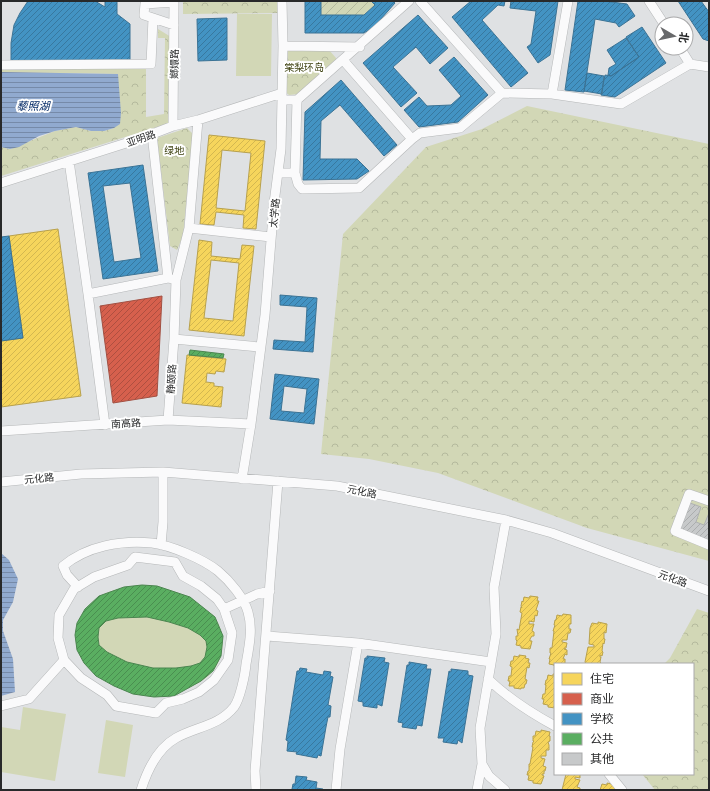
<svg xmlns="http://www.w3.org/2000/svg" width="710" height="791" font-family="'Noto Sans','Noto Sans SC',sans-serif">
<defs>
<pattern id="forest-crowns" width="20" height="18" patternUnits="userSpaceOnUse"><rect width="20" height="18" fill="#d2d7b6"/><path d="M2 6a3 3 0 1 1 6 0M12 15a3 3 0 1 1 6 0" fill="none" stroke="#b4b99d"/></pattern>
<pattern id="garden-furrows" width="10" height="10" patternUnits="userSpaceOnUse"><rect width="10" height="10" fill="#d2d7b6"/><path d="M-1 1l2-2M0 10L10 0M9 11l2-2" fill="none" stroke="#b4b99d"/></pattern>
<pattern id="water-rules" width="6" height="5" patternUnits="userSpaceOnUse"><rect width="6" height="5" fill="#91aacf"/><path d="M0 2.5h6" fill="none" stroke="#768aa8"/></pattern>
<pattern id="homes-hatch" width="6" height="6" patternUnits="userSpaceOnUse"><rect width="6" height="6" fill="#f6d55c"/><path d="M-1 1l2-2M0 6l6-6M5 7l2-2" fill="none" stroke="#d3b750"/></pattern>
<pattern id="shops-hatch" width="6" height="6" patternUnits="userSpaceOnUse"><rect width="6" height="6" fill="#d6604d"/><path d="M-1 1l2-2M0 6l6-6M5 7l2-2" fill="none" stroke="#ae4f40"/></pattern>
<pattern id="schools-hatch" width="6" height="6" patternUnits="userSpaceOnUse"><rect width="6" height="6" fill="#4393c3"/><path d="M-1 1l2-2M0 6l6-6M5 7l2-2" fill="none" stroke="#38789f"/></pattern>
<pattern id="public-hatch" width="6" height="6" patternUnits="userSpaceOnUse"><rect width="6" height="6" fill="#5aae61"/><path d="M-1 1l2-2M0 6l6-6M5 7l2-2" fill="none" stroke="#4a8e50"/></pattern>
<pattern id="building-hatch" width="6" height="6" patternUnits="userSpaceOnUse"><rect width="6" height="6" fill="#c7c9ca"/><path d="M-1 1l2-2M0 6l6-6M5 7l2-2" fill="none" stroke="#abadae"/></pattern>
</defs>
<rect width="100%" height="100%" fill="#dfe1e3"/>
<!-- green -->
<path fill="#d2d7b6" d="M237 14H272L271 76H236Z
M142 585C167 587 187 594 206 610 209 612 213 614 215 618 226 633 225 656 213 671 207 679 197 684 188 688 184 690 179 694 175 695 169 697 146 691 139 690 115 686 102 684 86 665 67 643 76 611 99 597 110 589 129 587 142 585Z
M23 707 66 714 55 781 1 772V727L20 730Z
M106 720 133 725 125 777 98 773Z"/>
<!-- forest -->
<path fill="url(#forest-crowns)" d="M183 1H278V13L183 14Z
M158 29 171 37 170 123 1 176V147L10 149 55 131 76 127 91 131H104L114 128 118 74 1 72V69H146V117L164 114 165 38H158Z
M287 50H329L336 58V62L298 94 289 95 286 92Z
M527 106 709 144V561L587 528 438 473 369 459 321 454 343 234 426 147 482 129Z
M187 128 193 134 183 236 177 250 170 246 157 138Z
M697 609 709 613V790H655L642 774H693V664H664L670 658Z"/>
<!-- garden -->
<path fill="url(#garden-furrows)" d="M321 1H371L375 5 364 15H321Z"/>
<!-- water -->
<path fill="url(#water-rules)" d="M1 72 118 74 121 113 120 124 114 128 104 131H91L76 127 55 131 39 136 19 147 10 149 1 147Z
M1 553 9 560 18 579 13 602 3 620V631L13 659 15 692 1 696Z"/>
<!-- homes -->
<path fill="url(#homes-hatch)" stroke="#b8a14d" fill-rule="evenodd" d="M209 135 265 141 256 229 243 228 244 215 216 212 214 225 200 224ZM222 150 251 153 245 211 216 208Z
M58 229 81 396 1 407V341L23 338 9 236Z
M199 240 212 242 211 256 240 259 242 245 254 246 244 336 189 330ZM211 260 239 263 233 321 204 318Z
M187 355 226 359 224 372 216 371 215 374 207 373 206 382 214 383V386L223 387 221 407 182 403Z
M530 596 538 597 537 601H539L536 610 538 611 537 616 535 615 534 622 529 621V624H534L532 631 534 632V636H532L530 639V641H532L530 649 521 648V646L516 645 517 641 516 640V636H518L517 629 519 630 522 613 520 612 521 607 522 608 521 606 522 601 523 602 524 597 529 598Z
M563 614 571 615V624H569V629H571L570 633H568L567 640H562V642L567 643 566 648 564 649 567 650V655L565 654 563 659H565V664H555V667L554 666V665L549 664 550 659H549L551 653H550V648H552L554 631H553L555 625H554L555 620H556L557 615 562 616Z
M598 622 607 624 606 633 604 632V639H605L604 644 603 643 602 651 603 652 602 656 600 655V657H601L600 662 601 663V664H586L585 662 588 647H594V645L589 644 590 628 592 623 598 624Z
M519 655 526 656 525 658 529 659 528 663H530L529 668 527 667 525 679 527 680 526 684H525L524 688H521V689L514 688V686H509L510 681H508L509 676H511L512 667 510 666 511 661H513L514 656 519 657Z
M553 674H555V708L548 707V705L543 704 544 699H542L543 694H545L546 685H545L546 680H547L548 675 553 676Z
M541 730 550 732 549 736H550V741L548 742 549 745V750H546V756H541V758L545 759 543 766 546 767 545 771H544V774H542V775L544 776 541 784 533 783V781L528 780 529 775H527L528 771H529V764H530L533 747H532L533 742 534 741H533V736H535L536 731 541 732Z
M566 774H580V778L575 777V779L580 780 577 787 580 788V790H562Z
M607 783 616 785V790H600L602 784 607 785Z"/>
<!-- shops -->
<path fill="url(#shops-hatch)" stroke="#a25042" d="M162 296 157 396 113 403 100 306Z"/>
<!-- schools -->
<path fill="url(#schools-hatch)" stroke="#3b7395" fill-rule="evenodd" d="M28 1H95L105 7V1H117V14L130 24V61L11 63V43L14 25 20 13Z
M305 1H321V15H364L375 5 371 1H393L395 3 374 27 364 33H305Z
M471 1H505L504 6 498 5 482 20 528 73 511 87 452 17Z
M511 1H558L550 55 538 63 527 47 531 44 536 11 510 8Z
M578 1H604L627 4 635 16 619 27 616 23 595 19 584 92 565 90Z
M678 1H701L709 12V41L703 39Z
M418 15 448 48 430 64 416 47 393 67 417 93 401 107 363 63Z
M227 18V60L198 61 197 19Z
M642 27 666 63 615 97 601 95 605 75 611 76 639 57 626 37Z
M626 38 639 57 611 76 608 75 609 68 616 64 607 50Z
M454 57 488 95 458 122 419 127 404 110 419 97 427 106 451 105 461 96 439 70Z
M587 73 604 76 602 94 584 91Z
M341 80 397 145 384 156 340 105 321 121 320 159H357L369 171 357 179 303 180 305 112Z
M143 165 158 271 103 279 88 173ZM130 183 141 258 114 262 103 186Z
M9 236 23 338 1 341V237Z
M280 295 317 298 313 352 273 349 274 340 305 342 307 307 280 305Z
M275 374 319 379 314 424 270 419ZM284 386 307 389 304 413 281 411Z
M367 656 385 658 384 662 389 663 382 706 377 704V708L363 706V702L358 701 365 658H367Z
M409 662 427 665 426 669H431L422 726 417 725 416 729 402 727 403 723 398 722 407 665H409Z
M300 668 307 669 306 672 323 675 324 671 331 672 330 676 333 677 328 705 331 706 330 717H328L326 727 321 756 318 755 317 758 296 754 297 752 287 751 288 741 286 740 297 671H299Z
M451 669 468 671V675L473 676 462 743 458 740 457 744 443 742 444 738H438L449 671 451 672Z
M296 776 307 777 306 780 317 782 316 788 323 789V790H294L292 789 293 784H295Z"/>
<!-- public -->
<path fill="url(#public-hatch)" stroke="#4b8650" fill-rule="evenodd" d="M190 350 224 354 223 358 189 355Z
M142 585 157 586 190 597 215 617 223 636 221 656 213 671 201 681 174 696 154 697 133 694 114 686 96 676 84 663 77 650 75 635 77 623 85 609 99 596 124 587ZM147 617 169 622 188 628 200 635 206 641 207 647 205 657 200 663 191 666 176 668H153L127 662 107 652 99 645 98 637 99 628 106 621 118 618Z"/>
<!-- building -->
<path fill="url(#building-hatch)" stroke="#afb1b2" d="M690 503 701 507 696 522 704 525 709 513V543L679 531Z"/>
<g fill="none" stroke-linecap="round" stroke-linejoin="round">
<!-- minor casing -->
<g stroke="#b5b7b8" stroke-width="10">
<path id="minor" d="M649 1 664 24
M153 18 174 25
M283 46 360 47
M690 64 709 67
M1 65 151 64 153 18 144 15 145 4 174 2
M502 93 552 94 568 1
M552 94 621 104 690 64 680 48
M283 100H297L409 1
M173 126 174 1
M152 134 168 278 176 280 174 339 168 420
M412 139 420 133 460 128 502 93 420 1
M69 161 88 294 168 278
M278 173H295L297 100
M295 173 298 184 302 189 359 188 412 139 343 60
M1 183 142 138 173 126 198 120 282 93
M189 228 271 237
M176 280 189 228 198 120
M88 294 105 425
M174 339 260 347
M1 431 168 420 251 424
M242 479 251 424 265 315 274 203 281 149 283 46 282 1
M1 482 81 474 163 472 337 486 506 520 552 533 709 591
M709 501 689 494 675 531 709 545
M161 545 163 522V472
M135 557 175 562 183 576 201 586 217 599 224 609 232 633 228 660 214 680 199 692 183 699 166 703 156 713 116 706 107 695 81 678 64 660 58 638 59 615 74 589 94 577 128 565Z
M78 587 67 575 63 566C87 546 121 540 152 543 170 545 203 559 218 571 230 581 244 598 248 612 253 629 249 647 246 664 245 675 240 699 234 707 219 726 195 727 176 738 158 748 147 771 141 790
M224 609 257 594 270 591
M267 636 358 643 491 662
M488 679C509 699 529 712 555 726
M1 706 29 699 64 660
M482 764 489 776 505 790
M609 774 622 790
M256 790 255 771 278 481
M336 790 340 749 358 643
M477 790 482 764 480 728 496 634 494 587 506 520"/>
</g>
<!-- minor -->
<use href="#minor" stroke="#fafafb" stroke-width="9"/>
</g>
<g text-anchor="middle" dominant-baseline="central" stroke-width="4" stroke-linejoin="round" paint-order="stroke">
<!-- street labels -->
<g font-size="10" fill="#28292a" stroke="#fff">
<text transform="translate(174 64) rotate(-89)">嫏嬛路</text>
<text transform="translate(141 138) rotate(-19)">亚明路</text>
<text transform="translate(274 213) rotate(-84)">太学路</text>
<text transform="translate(171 379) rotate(-86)">静颐路</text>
<text transform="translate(126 423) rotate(-4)">南高路</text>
<text transform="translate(39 478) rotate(-6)">元化路</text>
<text transform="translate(362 491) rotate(11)">元化路</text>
<text transform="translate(673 578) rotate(20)">元化路</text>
</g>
<!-- park labels -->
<g font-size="10" fill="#3e4211" stroke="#fff">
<text x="304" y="67">棠梨环岛</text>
<text x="174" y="150">绿地</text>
</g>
<!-- water labels -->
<g font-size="11" font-style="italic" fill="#002764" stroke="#fff">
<text x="33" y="105">藜照湖</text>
</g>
</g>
<!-- border -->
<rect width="710" height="791" fill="none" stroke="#28292a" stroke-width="4"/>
<!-- legend -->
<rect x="554" y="663" width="140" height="112" fill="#ffffff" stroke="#a9a9aa"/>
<rect x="562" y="673" width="20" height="12" fill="#f6d55c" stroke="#a9a9aa"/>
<text x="590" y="683" font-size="12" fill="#28292a">住宅</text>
<rect x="562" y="693" width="20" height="12" fill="#d6604d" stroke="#a9a9aa"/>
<text x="590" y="703" font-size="12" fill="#28292a">商业</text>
<rect x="562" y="713" width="20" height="12" fill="#4393c3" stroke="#a9a9aa"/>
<text x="590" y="723" font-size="12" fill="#28292a">学校</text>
<rect x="562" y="733" width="20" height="12" fill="#5aae61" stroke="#a9a9aa"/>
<text x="590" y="743" font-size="12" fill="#28292a">公共</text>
<rect x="562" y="753" width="20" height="12" fill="#c7c9ca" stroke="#a9a9aa"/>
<text x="590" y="763" font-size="12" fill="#28292a">其他</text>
<!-- north arrow -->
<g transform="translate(674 36) rotate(99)"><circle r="19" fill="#ffffff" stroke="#a9a9aa"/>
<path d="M0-3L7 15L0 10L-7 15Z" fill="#68696b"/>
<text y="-6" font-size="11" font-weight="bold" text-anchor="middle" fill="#28292a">北</text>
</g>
</svg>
